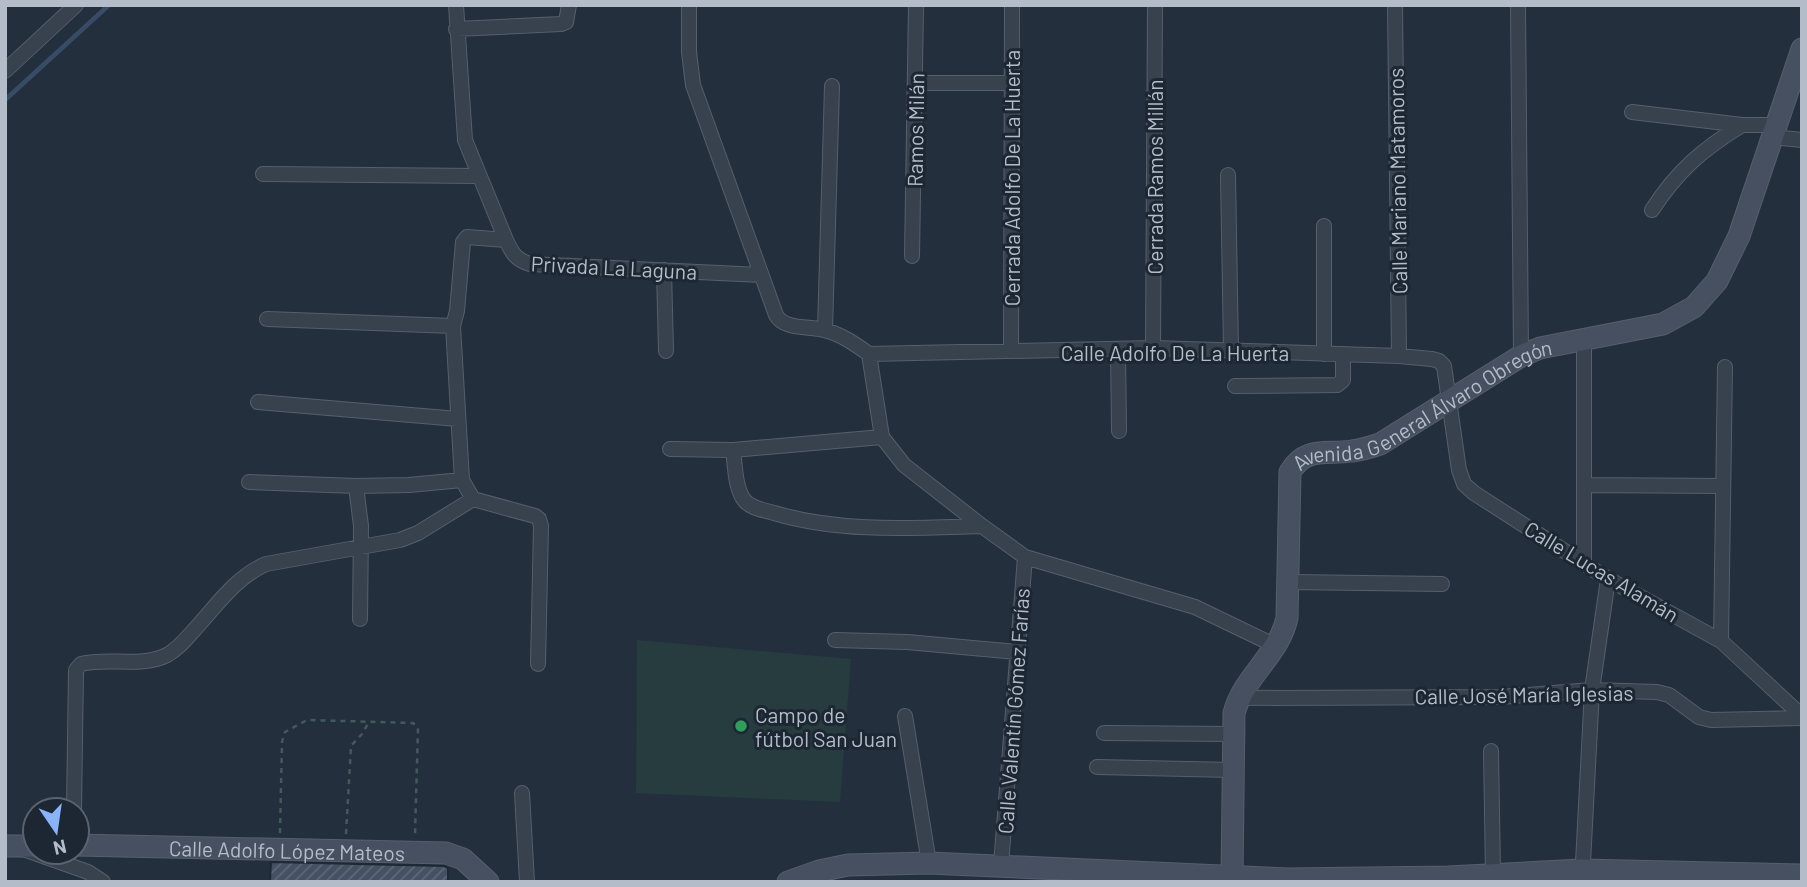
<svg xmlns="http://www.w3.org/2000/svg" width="1807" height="887" font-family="Barlow,sans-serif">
<defs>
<pattern id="building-hatch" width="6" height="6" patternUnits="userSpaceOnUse" patternTransform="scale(1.75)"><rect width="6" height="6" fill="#455162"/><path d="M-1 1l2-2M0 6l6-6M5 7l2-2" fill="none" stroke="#5d6877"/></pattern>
</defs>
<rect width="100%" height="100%" fill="#242f3e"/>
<!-- green -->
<path fill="#263c3f" d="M637 640 851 659 840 802 636 793Z"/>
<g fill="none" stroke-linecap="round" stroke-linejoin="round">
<!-- stream -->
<path stroke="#394c67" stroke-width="4.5" d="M5 100 109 5"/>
</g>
<!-- building -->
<path fill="url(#building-hatch)" stroke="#1f2835" stroke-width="2" d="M271 862 444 866 448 868V882H270Z"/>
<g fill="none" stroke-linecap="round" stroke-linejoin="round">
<!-- minor casing -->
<g stroke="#565f6c" stroke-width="16">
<path id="minor" d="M456 5 465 140 506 240C512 253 516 260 530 264L761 275
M689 5V52L693 85 776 315C784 330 809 326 824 330 841 334 855 344 869 354L882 437 904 465 982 526 1025 557 1195 607 1276 646
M1395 5 1399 356
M1518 5 1521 356
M456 29 561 24 566 22 569 5
M5 71 76 5
M916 83H1010
M1632 112 1742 125H1775
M1772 137 1802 140
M263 174 479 176
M1228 175 1231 351
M1652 210C1677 171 1703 149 1742 125
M506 240 467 237 463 242 457 311 453 326 462 480 473 499 535 516 539 519 541 526 538 664
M912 256 916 5
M664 270 666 351
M267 319 453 326
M825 330 832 86
M1584 339V564
M1153 348 1155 5
M1118 349 1119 431
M1011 351 1012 5
M869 354 1153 348 1399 356 1432 359 1439 361 1444 366 1459 470 1464 484 1474 493 1608 579 1721 641 1802 716
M1324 354V226
M1235 386 1337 385 1343 380V354
M258 402 458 419
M670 449 733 450 882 437
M733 450C735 464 735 490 745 501 752 509 765 510 774 513 842 533 913 528 982 526
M249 482 356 486 409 485 462 480
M1584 485 1723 486
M356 486 361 526 360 619
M1289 582 1442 584
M835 640 907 642 1017 652
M1721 641 1725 367
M1238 698 1500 697 1592 690 1657 692 1669 695 1699 717 1711 720 1802 718
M905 716 929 863
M1104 733 1233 734
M1491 751 1493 874
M1097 767 1232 770
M522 793 527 882
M74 810 76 670 81 664C109 657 141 668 167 655 178 649 186 639 195 629 217 605 236 577 266 564L400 540 418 533 473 499
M23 849 88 872 103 882
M1001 865 1025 557
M1582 882 1592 690 1608 579"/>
</g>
<!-- secondary casing -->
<g stroke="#565f6c" stroke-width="23">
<g id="secondary">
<path id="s1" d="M77 845 446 853 463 859 488 882"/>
<path d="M5 846H35"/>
<path id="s2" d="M1232 877 1234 713C1244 676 1279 655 1287 618L1290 472C1306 446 1326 455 1352 451 1361 450 1371 447 1380 444L1521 356 1540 348 1663 324 1694 307 1717 281 1739 236 1802 49"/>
<path d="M788 882 819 871 848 865 929 863 1288 879 1448 877 1581 870 1802 875"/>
</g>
</g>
<!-- path -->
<path stroke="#44595c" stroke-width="2.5" stroke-dasharray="5 5" stroke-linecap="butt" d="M280 833 282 742 285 732 307 720 413 723 418 728 415 835
M346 834 351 746 362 734 369 722"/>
<!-- minor -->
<use href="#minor" stroke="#38414e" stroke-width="14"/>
<!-- secondary -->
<use href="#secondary" stroke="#465061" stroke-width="21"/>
</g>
<!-- markers -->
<circle fill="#2e9e5b" stroke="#1d2633" stroke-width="2.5" cx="741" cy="726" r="7"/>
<g text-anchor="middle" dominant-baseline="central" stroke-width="6" stroke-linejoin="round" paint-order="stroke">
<!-- street labels -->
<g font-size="21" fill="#b4bcc9" stroke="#1d2633">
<text transform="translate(915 130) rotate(-89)">Ramos Milán</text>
<text transform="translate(1154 177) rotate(-90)">Cerrada Ramos Millán</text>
<text transform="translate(1011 178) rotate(-90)">Cerrada Adolfo De La Huerta</text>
<text transform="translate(1397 181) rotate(-91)">Calle Mariano Matamoros</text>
<text transform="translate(614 267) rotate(3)">Privada La Laguna</text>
<text x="1175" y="352">Calle Adolfo De La Huerta</text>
<text stroke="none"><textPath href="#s2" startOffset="572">Avenida General Álvaro Obregón</textPath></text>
<text transform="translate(1602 571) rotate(31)">Calle Lucas Alamán</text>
<text transform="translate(1524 694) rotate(-1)">Calle José María Iglesias</text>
<text transform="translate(1013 711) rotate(-86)">Calle Valentín Gómez Farías</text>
<text stroke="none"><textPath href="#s1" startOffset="210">Calle Adolfo López Mateos</textPath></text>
</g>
<!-- poi labels -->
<g font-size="21" fill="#b4bcc9" stroke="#1d2633" text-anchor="start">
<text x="755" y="714">Campo de<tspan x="755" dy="24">fútbol San Juan</tspan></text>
</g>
</g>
<!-- border -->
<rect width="1807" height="887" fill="none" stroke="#b4bcc9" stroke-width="14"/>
<!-- north arrow -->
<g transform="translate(56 831) rotate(167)"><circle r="33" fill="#1d2633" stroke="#59626f" stroke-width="2"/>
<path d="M0-5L12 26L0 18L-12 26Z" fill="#8ab4f8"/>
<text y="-10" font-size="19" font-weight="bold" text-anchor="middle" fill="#b4bcc9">N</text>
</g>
</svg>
